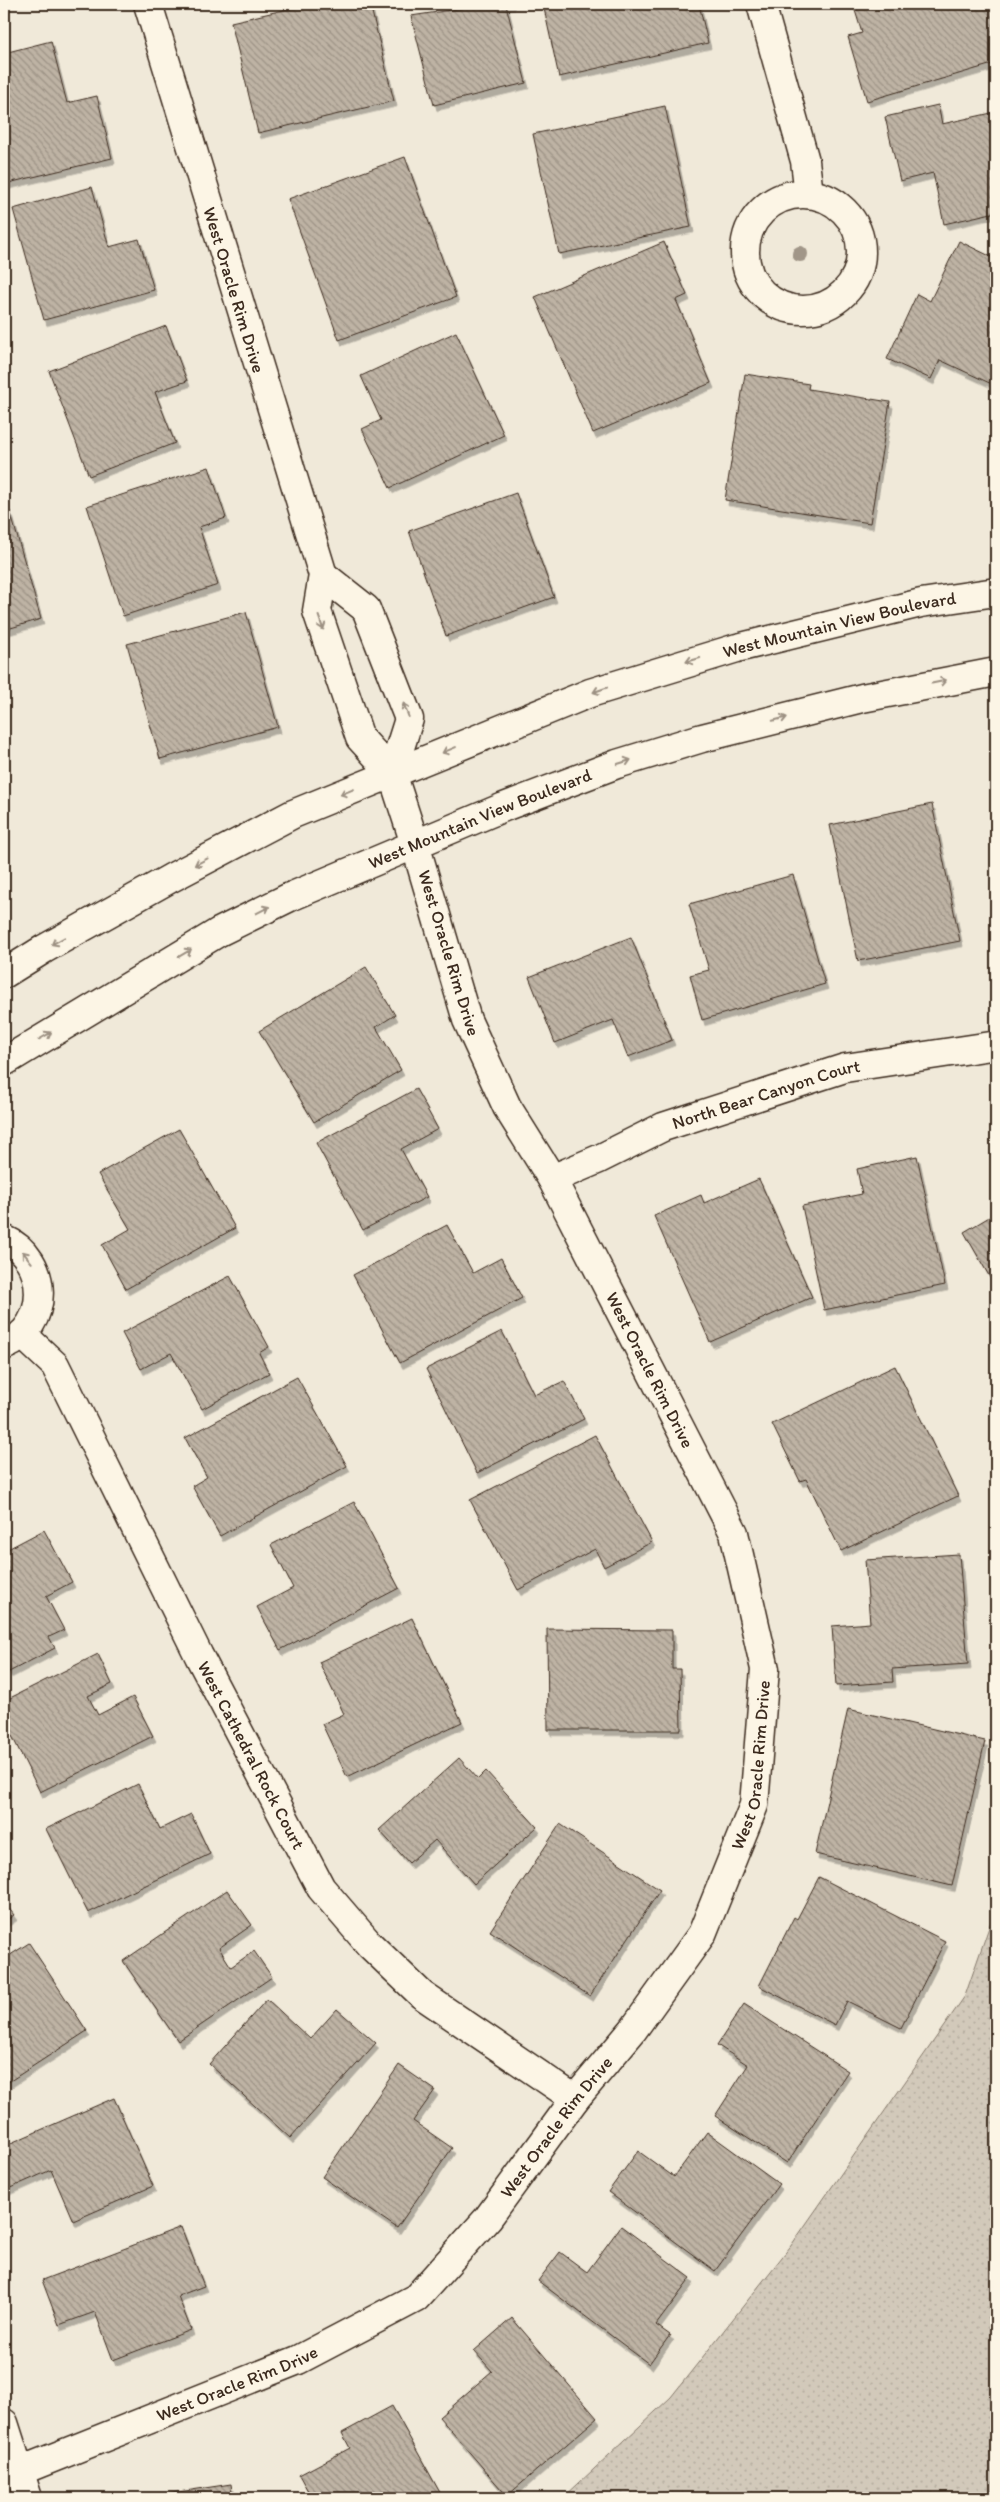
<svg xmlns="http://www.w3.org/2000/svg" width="1000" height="2502" font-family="Itim,sans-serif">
<defs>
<pattern id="green-dots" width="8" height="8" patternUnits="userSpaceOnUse" patternTransform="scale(1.25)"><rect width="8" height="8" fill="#d2c9ba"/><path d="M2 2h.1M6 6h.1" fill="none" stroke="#b5ad9f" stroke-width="1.8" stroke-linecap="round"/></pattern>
<pattern id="building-back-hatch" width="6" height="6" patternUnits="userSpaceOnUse" patternTransform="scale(1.25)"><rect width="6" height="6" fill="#beb3a4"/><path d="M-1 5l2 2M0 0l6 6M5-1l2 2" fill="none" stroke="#9c9285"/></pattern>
<filter id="shadow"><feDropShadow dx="3" dy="5.5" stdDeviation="0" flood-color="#0004"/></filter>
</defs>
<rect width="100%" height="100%" fill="#f0e9d9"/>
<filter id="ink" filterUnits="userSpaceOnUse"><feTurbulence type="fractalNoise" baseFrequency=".02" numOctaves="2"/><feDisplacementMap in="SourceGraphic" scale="10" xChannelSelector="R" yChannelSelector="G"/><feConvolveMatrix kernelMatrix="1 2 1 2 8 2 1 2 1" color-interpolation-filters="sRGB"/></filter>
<g filter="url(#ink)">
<!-- green -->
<path fill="url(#green-dots)" stroke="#867a6c" d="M996 1907V2498H563L671 2397 790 2247 965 1996Z"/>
<!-- building -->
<path fill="url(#building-back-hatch)" stroke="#3b2a1e" filter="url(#shadow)" d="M310 4H370L394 101 258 133 231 22Z
M463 4H512L506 5 526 83 434 105 411 16 464 8Z
M543 4H699L708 43 559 77Z
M853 4H991L996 23V63L867 101 848 37 862 33Z
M51 41 67 103 97 96 112 158 4 184V53Z
M938 105 942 124 996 112V212L944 224 933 173 900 181 885 117Z
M665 106 691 227 559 254 533 134Z
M405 157 456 297 339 340 288 199Z
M92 187 109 247 139 239 154 290 44 320 13 209Z
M959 241 996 259V386L940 360 931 379 887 359 917 294 930 301Z
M664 242 687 295 676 300 711 383 593 433 535 297Z
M166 326 187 381 155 392 175 443 89 476 49 371Z
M456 332 504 435 390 488 362 429 381 420 361 376Z
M745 374 809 384 808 389 890 402 870 523 725 500Z
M209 467 226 518 199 527 218 585 123 616 87 506Z
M516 493 554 597 446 636 409 531Z
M10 511 41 619 4 630V513Z
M246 612 278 727 160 759 127 644Z
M932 804 960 941 858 961 830 825Z
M793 875 825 984 702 1020 690 975 709 970 689 904Z
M631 937 672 1040 628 1057 613 1020 555 1043 529 977Z
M366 967 395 1015 376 1027 401 1070 314 1122 259 1031Z
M416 1089 438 1129 401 1149 427 1197 363 1230 316 1143Z
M179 1129 235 1228 126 1289 102 1245 130 1229 98 1174Z
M917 1156 945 1285 824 1310 802 1206 862 1194 857 1169Z
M759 1179 812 1297 710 1342 654 1216 701 1195 704 1203Z
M996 1213V1288L964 1232Z
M447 1225 473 1273 501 1258 522 1298 400 1363 353 1275Z
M230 1276 269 1347 259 1353 269 1373 202 1409 171 1353 141 1369 122 1333Z
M502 1331 534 1395 564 1381 584 1419 477 1473 426 1369Z
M895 1366 958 1496 841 1551 806 1479 800 1481 772 1424Z
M297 1377 347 1466 220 1536 192 1486 207 1477 185 1438Z
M595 1435 652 1542 604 1567 595 1549 518 1590 470 1500Z
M354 1502 399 1588 280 1650 257 1607 293 1588 271 1545Z
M44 1530 72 1582 46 1596 64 1630 49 1637 55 1648 9 1672 4 1663V1551Z
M959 1554 968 1664 892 1669 893 1682 836 1686 832 1626 870 1623 865 1560Z
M412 1618 462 1722 347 1777 322 1724 344 1714 319 1662Z
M547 1629 672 1630V1669H680L681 1730H548Z
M98 1654 112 1684 88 1696 98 1715 133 1697 153 1736 40 1792 4 1720V1701Z
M848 1709 985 1741 952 1886 815 1854Z
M459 1758 478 1779 486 1771 537 1827 474 1884 435 1840 409 1863 379 1830Z
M138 1784 160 1829 191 1814 210 1854 88 1913 46 1829Z
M560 1824 660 1890 590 1996 490 1931Z
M819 1877 945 1941 901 2028 847 2001 835 2025 759 1986 794 1917 797 1919Z
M227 1890 252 1925 219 1948 231 1967 254 1951 272 1977 178 2041 123 1961Z
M4 1902 14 1915 4 1922Z
M29 1943 87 2031 4 2085V1959Z
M267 1999 310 2039 337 2009 376 2043 290 2138 209 2064Z
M744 2004 848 2071 787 2163 715 2116 748 2065 717 2045Z
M399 2065 435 2090 413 2121 452 2148 397 2228 322 2177Z
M114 2098 153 2186 73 2221 51 2170 8 2189 4 2180V2146Z
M707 2132 779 2184 715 2271 608 2192 638 2151 674 2177Z
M621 2226 691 2278 656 2325 670 2335 649 2364 538 2281 560 2252 587 2272Z
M181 2227 204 2286 178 2296 191 2330 113 2360 95 2312 59 2325 42 2280Z
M512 2318 597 2418 507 2496 439 2417 492 2371 474 2351Z
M392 2406 443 2498H312L299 2475 350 2448 342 2433Z
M231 2484 233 2498H139Z"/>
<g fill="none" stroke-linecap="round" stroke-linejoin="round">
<!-- minor casing -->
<g stroke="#3b2a1e" stroke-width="31">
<g id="minor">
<path d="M761 4 805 161 809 194"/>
<circle cx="803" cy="252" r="58"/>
<path d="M323 575 366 609 409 719 392 773"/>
<path id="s1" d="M4 974 44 949 171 878 293 814 590 693 737 648 921 603 996 592"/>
<path id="s2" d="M4 1062 219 932 290 897 504 807 617 764 702 738 862 698 996 672"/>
<path id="s3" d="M552 1179 599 1159 663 1127 845 1068 991 1046"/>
<path d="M4 1239C50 1259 51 1327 4 1346"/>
<path id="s4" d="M22 1334 55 1365 199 1656 321 1888 370 1945 422 1995 575 2099"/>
<path d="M4 2423 28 2498"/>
<path id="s5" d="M20 2471 298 2360 416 2298 488 2218 575 2099 633 2030 702 1934 754 1805 765 1669 734 1533 552 1179 507 1107 467 1020 415 844 392 773 360 738 317 611 323 575 148 4"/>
</g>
</g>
<!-- minor -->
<use href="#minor" stroke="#fcf5e5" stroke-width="28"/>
</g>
<!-- trees -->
<circle fill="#a19688" cx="800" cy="254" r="8"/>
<!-- one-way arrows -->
<defs><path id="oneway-shaft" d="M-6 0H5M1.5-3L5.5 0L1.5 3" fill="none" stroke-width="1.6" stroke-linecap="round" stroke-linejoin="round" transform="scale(1.25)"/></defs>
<g stroke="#9c9082">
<use href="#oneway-shaft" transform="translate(321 623) rotate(71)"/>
<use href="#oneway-shaft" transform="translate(693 660) rotate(164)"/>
<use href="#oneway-shaft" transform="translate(939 682) rotate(-11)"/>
<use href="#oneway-shaft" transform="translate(600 690) rotate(161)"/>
<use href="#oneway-shaft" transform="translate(406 710) rotate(-111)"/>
<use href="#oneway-shaft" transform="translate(780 719) rotate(-14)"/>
<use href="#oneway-shaft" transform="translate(449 750) rotate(157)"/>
<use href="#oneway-shaft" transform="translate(624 762) rotate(-17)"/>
<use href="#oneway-shaft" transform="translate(347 792) rotate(158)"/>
<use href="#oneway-shaft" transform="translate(201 862) rotate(152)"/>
<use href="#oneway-shaft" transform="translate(263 910) rotate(-27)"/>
<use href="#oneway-shaft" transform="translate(58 941) rotate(151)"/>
<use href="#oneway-shaft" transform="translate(185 953) rotate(-31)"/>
<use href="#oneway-shaft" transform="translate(45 1036) rotate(-30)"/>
<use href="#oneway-shaft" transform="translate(27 1257) rotate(-129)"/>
</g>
</g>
<g text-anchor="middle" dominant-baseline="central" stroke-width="4.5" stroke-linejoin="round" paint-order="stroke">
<!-- street labels -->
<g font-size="18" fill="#3b2a1e" stroke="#fcf5e5">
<text transform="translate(234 290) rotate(73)">West Oracle Rim Drive</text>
<text stroke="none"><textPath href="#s1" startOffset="910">West Mountain View Boulevard</textPath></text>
<text stroke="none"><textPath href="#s2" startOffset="536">West Mountain View Boulevard</textPath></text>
<text transform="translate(449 953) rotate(73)">West Oracle Rim Drive</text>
<text stroke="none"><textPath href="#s3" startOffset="231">North Bear Canyon Court</textPath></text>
<text transform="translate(650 1370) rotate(63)">West Oracle Rim Drive</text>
<text stroke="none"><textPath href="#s4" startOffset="482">West Cathedral Rock Court</textPath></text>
<text stroke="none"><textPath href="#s5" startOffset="1074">West Oracle Rim Drive</textPath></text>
<text stroke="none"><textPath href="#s5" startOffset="654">West Oracle Rim Drive</textPath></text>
<text stroke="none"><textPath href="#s5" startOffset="234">West Oracle Rim Drive</textPath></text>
</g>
</g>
<!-- margin -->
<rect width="1000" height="2502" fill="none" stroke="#fcf5e5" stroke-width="20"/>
<rect x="10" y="10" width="980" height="2482" fill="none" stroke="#3b2a1e" stroke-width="2" filter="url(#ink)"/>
</svg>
